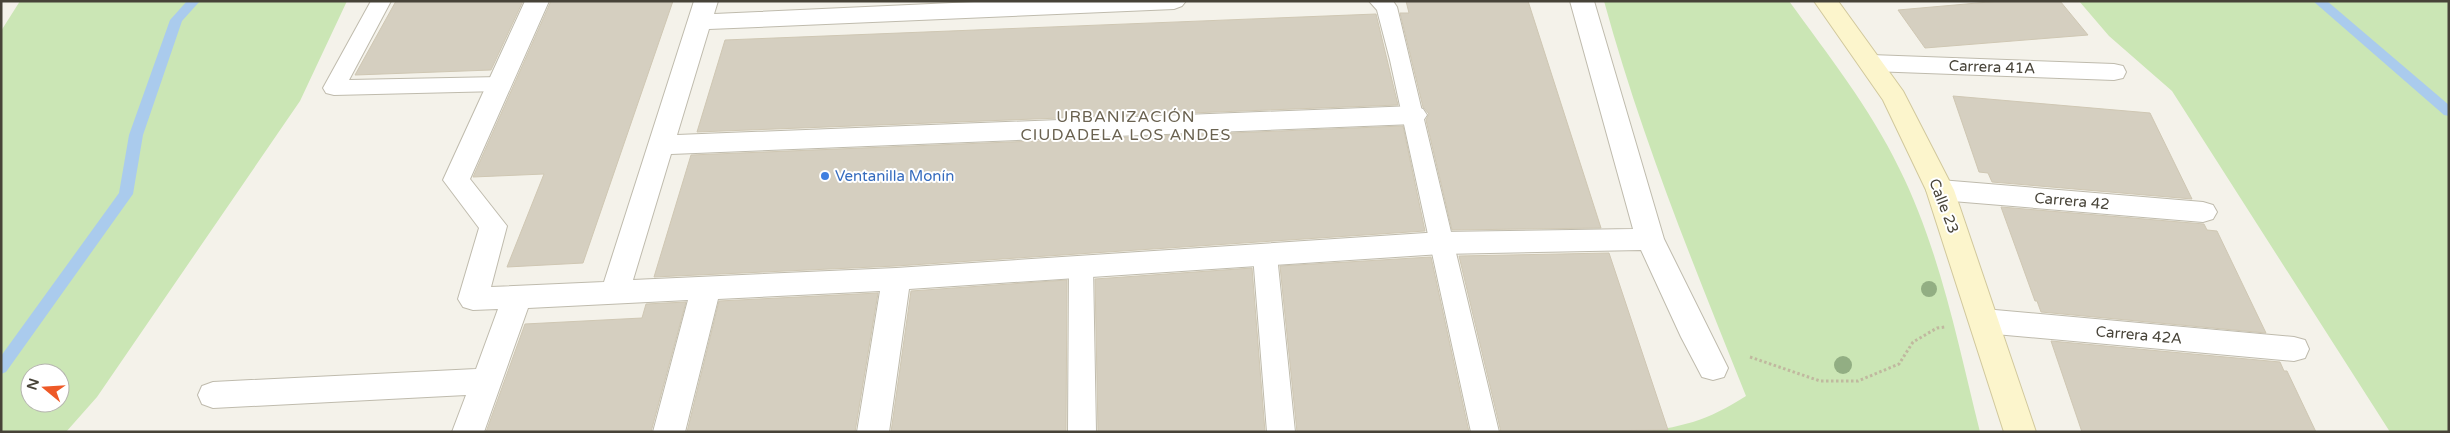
<svg xmlns="http://www.w3.org/2000/svg" width="2450" height="433" font-family="'Varela Round',sans-serif">
<rect width="100%" height="100%" fill="#f4f2ea"/>
<!-- green -->
<path fill="#cbe6b5" fill-rule="evenodd" d="M20 1H347L300 101 97 397 66 432H1V31ZM30 373H60V403H30Z
M1604 1H1789C1828 55 1870 108 1899 168 1940 250 1958 344 1980 432H1634C1679 429 1709 420 1746 396 1694 266 1641 137 1604 1Z
M2079 1H2449V432H2390L2172 91 2109 36Z"/>
<g fill="none" stroke-linecap="round" stroke-linejoin="round">
<!-- stream -->
<path fill="#aacbed" fill-rule="evenodd" d="M187 1H200L182 21 143 135 133 194 6 372 1 374V356L119 193 129 135 170 20Z
M2313 1H2327L2449 105V116L2444 115Z"/>
</g>
<!-- building -->
<path fill="#d5cfc0" stroke="#cfc7b3" d="M396 1H523L491 70 355 75Z
M551 1H673L583 263 507 267 544 174 473 177Z
M1406 1H1528L1601 228 1452 230 1426 120 1429 114 1423 107 1400 13H1409Z
M2000 1H2060L2088 35 1925 48 1898 10Z
M1376 14 1398 105 697 132 725 40Z
M1953 96 2150 113 2192 199 1992 182 1988 173 1979 172Z
M1403 126 1425 231 896 266 654 277 691 155Z
M2001 207 2204 224 2207 230 2217 231 2266 333 2041 312 2037 301H2035Z
M1609 253 1668 430 1501 432 1459 256Z
M1431 257 1469 432H1297L1280 266Z
M1252 268 1265 432H1098L1095 279Z
M1067 280 1066 432H891L911 291Z
M878 293 855 432H687L719 301Z
M686 302 651 432H486L525 324 642 318 646 304Z
M2051 341 2280 362 2284 371H2287L2316 432H2082Z"/>
<g fill="none" stroke-linecap="round" stroke-linejoin="round">
<!-- service casing -->
<g stroke="#bfbbad" stroke-width="2">
<path id="service" d="M371 1H391L349 80 500 77 508 79 511 84 508 89 500 91 334 95 326 93 323 88Z
M1369 1H1393L1397 7 1499 432H1471L1390 60 1377 10Z
M1265 246 1274 248 1277 255 1295 432H1267L1253 255 1256 248Z
M1081 258 1090 260 1093 267 1096 432H1068L1069 267 1072 260Z"/>
</g>
<!-- minor casing -->
<g stroke="#bfbbad" stroke-width="2">
<path id="minor" d="M525 1H549L470 179 507 226 491 287 604 282 694 1H718L714 14 996 1H1186L1182 6 1174 9 709 29 677 135 1414 106 1423 109 1427 115 1423 121 1414 124 671 154 633 280 896 268 1441 232 1633 229 1570 1H1594L1664 239 1728 368 1724 377 1713 380 1702 377 1681 337 1641 250 1441 254 909 289 889 432H857L880 291 718 299 685 432H653L688 300 528 308 484 432H452L466 395 213 408 202 404 198 395 202 386 213 382 476 369 498 309 473 310 463 307 458 299 479 228 443 180Z
M1871 55 2114 64 2123 66 2126 72 2123 78 2114 80 1871 71 1862 69 1859 63 1862 57Z
M1940 180 2203 202 2213 205 2217 212 2213 219 2203 222 1940 200 1930 197 1926 190 1930 183Z
M1984 309 2294 337 2305 340 2309 349 2305 358 2294 361 1984 333 1974 329 1969 321 1974 313Z"/>
</g>
<!-- secondary casing -->
<g stroke="#d1c89c" stroke-width="2">
<path id="secondary" d="M1814 1H1838L1903 91 1954 190 2036 432H2004L1926 190 1883 100Z"/>
</g>
<!-- path -->
<path stroke="#c0b89f" stroke-width="3" stroke-dasharray="2.5 2.5" stroke-linecap="butt" d="M1750 357 1820 381H1858L1899 364 1913 342 1937 328 1945 327"/>
<!-- service -->
<use href="#service" fill="#fff" fill-rule="evenodd"/>
<!-- minor -->
<use href="#minor" fill="#fff" fill-rule="evenodd"/>
<!-- secondary -->
<use href="#secondary" fill="#fcf5cc" fill-rule="evenodd"/>
</g>
<!-- trees -->
<g fill="#92ae83">
<circle cx="1929" cy="289" r="8"/>
<circle cx="1843" cy="365" r="9"/>
</g>
<!-- markers -->
<circle fill="#3f7fe0" stroke="#fff" stroke-width="2" cx="825" cy="176" r="5"/>
<g text-anchor="middle" dominant-baseline="central" stroke-width="4" stroke-linejoin="round" paint-order="stroke">
<!-- street labels -->
<g font-size="15" fill="#474338" stroke="#fff">
<text transform="translate(1992 67) rotate(2)">Carrera 41A</text>
<text transform="translate(2072 201) rotate(5)">Carrera 42</text>
<text transform="translate(1944 206) rotate(69)">Calle 23</text>
<text transform="translate(2139 335) rotate(5)">Carrera 42A</text>
</g>
<!-- shop labels -->
<g font-size="15" fill="#366cbe" stroke="#fff" text-anchor="start">
<text x="835" y="176">Ventanilla Monín</text>
</g>
<!-- neighbourhood labels -->
<g font-size="16" letter-spacing="1" fill="#6a6250" stroke="#fff">
<text x="1126" y="117">URBANIZACIÓN<tspan x="1126" dy="18">CIUDADELA LOS ANDES</tspan></text>
</g>
</g>
<!-- border -->
<rect width="2450" height="433" fill="none" stroke="#474338" stroke-width="5"/>
<!-- north arrow -->
<g transform="translate(45 388) rotate(288)"><circle r="24" fill="#ffffff" stroke="#b5b4af"/>
<path d="M0-4L9 19L0 12L-9 19Z" fill="#ee5927"/>
<text y="-8" font-size="14" font-weight="bold" text-anchor="middle" fill="#474338">N</text>
</g>
</svg>
